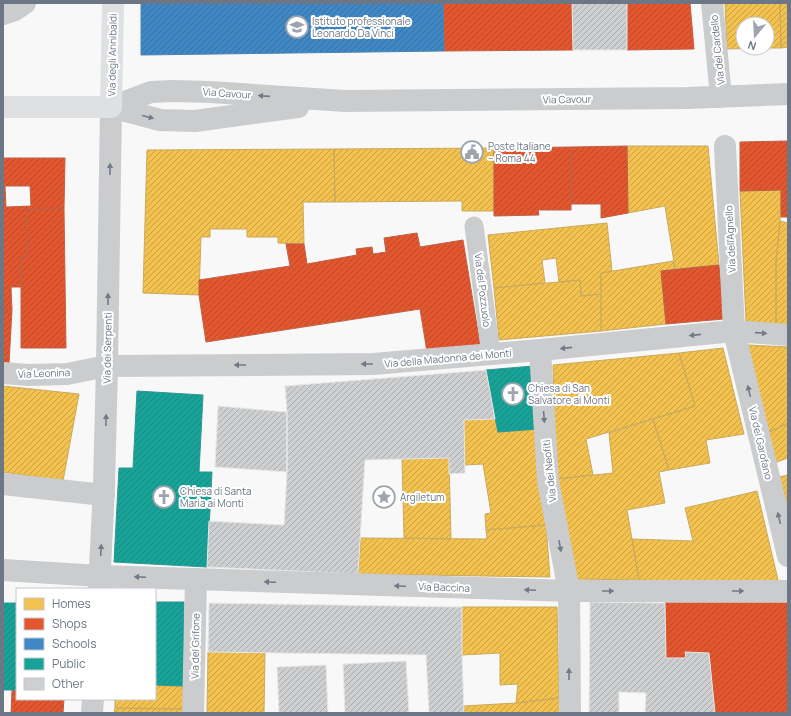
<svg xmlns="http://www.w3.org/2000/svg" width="791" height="716" font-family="Manrope,sans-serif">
<defs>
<pattern id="homes-hatch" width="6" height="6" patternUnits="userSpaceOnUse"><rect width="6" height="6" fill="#f2c14e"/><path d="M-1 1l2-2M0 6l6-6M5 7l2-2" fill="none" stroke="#c8a146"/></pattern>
<pattern id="shops-hatch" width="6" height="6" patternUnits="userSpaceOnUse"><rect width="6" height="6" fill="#e4572e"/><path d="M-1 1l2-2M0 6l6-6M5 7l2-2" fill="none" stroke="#b34a2c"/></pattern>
<pattern id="schools-hatch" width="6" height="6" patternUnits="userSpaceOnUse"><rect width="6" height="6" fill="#3f88c5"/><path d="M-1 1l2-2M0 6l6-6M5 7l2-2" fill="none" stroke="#376f9e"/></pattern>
<pattern id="public-hatch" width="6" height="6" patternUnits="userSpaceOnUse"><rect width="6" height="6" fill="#17a398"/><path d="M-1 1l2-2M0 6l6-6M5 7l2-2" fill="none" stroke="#198982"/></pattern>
<pattern id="building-hatch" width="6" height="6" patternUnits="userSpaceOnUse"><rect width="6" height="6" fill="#cecfd1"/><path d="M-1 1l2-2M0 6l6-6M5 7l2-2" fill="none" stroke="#abadaf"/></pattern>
</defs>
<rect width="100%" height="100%" fill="#f8f8f8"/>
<!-- homes -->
<path fill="url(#homes-hatch)" stroke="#caaa5e" d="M725 3H780L781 48H767V24H743V48H762L727 49Z
M780 3H788V47L781 48Z
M627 146H708L719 265 675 269 665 206 628 213Z
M494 148V211H462V201L335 202 334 149Z
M334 149 335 202H303L304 244 278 243V237H247V229H210V237H201L199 295 143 293 147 150Z
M781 190 780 221 776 261V326L746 321 740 191Z
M780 221 788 223V327L776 326V261Z
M607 223 612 271 601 273V294L581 296 580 280 559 282 556 258 542 260 545 283 494 288 488 235Z
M673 261 675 269 661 271 666 324 601 331V273Z
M580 280 581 296 601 294V331L499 340 494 288Z
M748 345 788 347V423L767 433Z
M723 348 744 434 706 440 710 463 669 470 653 419 695 406 679 353Z
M679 353 695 406 586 439 593 475 556 479 553 365Z
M3 386 79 394 63 481 3 472Z
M495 419 498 432 538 429 546 525 486 530 485 514 491 513 483 464 465 465 464 420Z
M653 419 669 470 659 472 665 503 627 510 639 580 575 579 556 479 613 473 609 433Z
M788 423V458L774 463 767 433Z
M449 458 451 539 404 538 402 459Z
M788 475V510L779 477Z
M757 491 779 584 639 580 632 539 693 541 685 508Z
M546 525 550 577 358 574 361 538 487 539 486 530Z
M462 607H557L559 698 516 703 518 684 500 685V653L462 655Z
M208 652 265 653 264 713H207Z
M155 685 183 686V709L115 708V699H155Z
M559 698 560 713H464V706L516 703Z
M115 708 183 709V713H114Z"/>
<!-- shops -->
<path fill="url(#shops-hatch)" stroke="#c06048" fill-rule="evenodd" d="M443 3H572L573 50 444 51Z
M627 3H690L694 49 627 50Z
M788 141V217H781V190L740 191V142Z
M627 146 628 213 601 218V204H571V147Z
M571 147V210H538L539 215 494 216V148Z
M3 158H65L64 208 26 209 27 257H21V287H11L12 310 3 309ZM5 186H30L31 206 6 207Z
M64 208 66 348H21V257H27L26 209Z
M417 233 420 247 463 240 480 344 427 352 420 309 206 342 199 295V280L290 266 286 244H304L307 264 357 255 356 249 372 247 373 254 386 252 384 238Z
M719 265 724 319 666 324 661 271Z
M3 309 12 310 9 364 3 363Z
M665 603H788V713H715L709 653 685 652 686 658H666Z
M12 690H17V699H64L63 713H11Z"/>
<!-- schools -->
<path fill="url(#schools-hatch)" stroke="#4c83b2" d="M141 3H443L444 51 141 55Z"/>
<!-- public -->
<path fill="url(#public-hatch)" stroke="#309692" d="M533 366 538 429 498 432 486 370Z
M137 391 203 395 199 472H212L207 567 114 562 119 468H133Z
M155 602H184L183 686 155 685Z
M3 603H17V690H3Z"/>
<!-- building -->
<path fill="url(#building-hatch)" stroke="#e8e8e7" d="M572 3H627V50H573Z
M486 370 495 419 464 420 465 473 449 474V458L365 460 358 574 207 567 209 521 284 525 287 472V412L285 386Z
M218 406 287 412V472L215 467Z
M590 602 665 603 666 658H686L685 652 709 653 715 713H645L646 693 619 692V713H589Z
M209 603 462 607V655L464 713H429L426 655 208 652Z
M406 661 409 713H345L343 664Z
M326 665 328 713H279L277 667Z"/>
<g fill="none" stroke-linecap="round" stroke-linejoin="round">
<!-- service -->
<path stroke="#cbccce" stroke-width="19" d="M474 226 491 354"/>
<!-- pedestrian -->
<path stroke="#cbccce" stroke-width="22" d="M3 484 104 495
M3 570 100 576"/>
<!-- minor -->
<path stroke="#cbccce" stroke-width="22" d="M712 3 721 97
M3 14 15 10 25 3
M111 107 151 92 173 91 210 92 345 101 687 98 788 94
M111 107 160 120 195 121 298 107
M725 146 734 331 788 556
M540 350 548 481 569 591 570 713
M3 373 28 375 67 374 107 366 373 364 540 350 734 331 788 335
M100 576 569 591H788
M99 589 104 486 107 366 111 107
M92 713 93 699
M193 713 196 579"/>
<!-- secondary -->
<path stroke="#dfe0e1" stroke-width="22" d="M3 107H111L113 3"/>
</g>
<!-- one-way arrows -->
<defs><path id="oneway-solid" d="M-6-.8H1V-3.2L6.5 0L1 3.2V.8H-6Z"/></defs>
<g fill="#717a88">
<use href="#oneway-solid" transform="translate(264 96) rotate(-176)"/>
<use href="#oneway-solid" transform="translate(148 117) rotate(14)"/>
<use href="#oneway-solid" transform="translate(110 169) rotate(-89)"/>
<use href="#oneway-solid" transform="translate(108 299) rotate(-89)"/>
<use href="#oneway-solid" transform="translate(761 333) rotate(4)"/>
<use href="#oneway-solid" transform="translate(695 335) rotate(174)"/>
<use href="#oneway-solid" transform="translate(566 348) rotate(174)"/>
<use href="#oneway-solid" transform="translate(367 364) rotate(180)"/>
<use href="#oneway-solid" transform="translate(240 365) rotate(180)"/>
<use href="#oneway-solid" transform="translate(749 391) rotate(-103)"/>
<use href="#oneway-solid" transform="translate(544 417) rotate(86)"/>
<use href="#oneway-solid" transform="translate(106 420) rotate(-89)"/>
<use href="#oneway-solid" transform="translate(779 518) rotate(-103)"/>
<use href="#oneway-solid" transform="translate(560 546) rotate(80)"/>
<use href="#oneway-solid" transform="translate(101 550) rotate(-87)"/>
<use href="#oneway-solid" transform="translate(140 577) rotate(-177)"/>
<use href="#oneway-solid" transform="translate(270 582) rotate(-178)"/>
<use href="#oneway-solid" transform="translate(400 586) rotate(-178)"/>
<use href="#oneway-solid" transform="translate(530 590) rotate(-178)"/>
<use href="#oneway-solid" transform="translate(608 591)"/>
<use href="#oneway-solid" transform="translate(738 591)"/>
<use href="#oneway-solid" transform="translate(569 674) rotate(-90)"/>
</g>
<!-- icons -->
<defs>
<g id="school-ring" transform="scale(1.15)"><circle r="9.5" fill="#fff" stroke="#9da4ad" stroke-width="1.5"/><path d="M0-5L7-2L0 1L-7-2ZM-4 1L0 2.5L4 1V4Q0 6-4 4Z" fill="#9da4ad"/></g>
<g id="civic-ring" transform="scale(1.15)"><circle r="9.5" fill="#fff" stroke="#9da4ad" stroke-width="1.5"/><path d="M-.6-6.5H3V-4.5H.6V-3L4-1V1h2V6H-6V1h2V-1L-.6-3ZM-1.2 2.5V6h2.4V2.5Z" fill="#9da4ad"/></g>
<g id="church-ring" transform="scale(1.15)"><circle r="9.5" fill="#fff" stroke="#9da4ad" stroke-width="1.5"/><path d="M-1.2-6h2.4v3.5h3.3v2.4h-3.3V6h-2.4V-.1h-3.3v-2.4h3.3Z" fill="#9da4ad"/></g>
<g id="sight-ring" transform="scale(1.15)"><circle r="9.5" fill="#fff" stroke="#9da4ad" stroke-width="1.5"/><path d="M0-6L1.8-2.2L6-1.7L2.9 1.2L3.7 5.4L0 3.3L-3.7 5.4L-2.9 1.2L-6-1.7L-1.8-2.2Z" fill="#9da4ad"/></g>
</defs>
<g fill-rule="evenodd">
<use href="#school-ring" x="297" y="27"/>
<use href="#civic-ring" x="472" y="152"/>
<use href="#church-ring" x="513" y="394"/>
<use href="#church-ring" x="164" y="497"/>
<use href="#sight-ring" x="384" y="497"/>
</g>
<g text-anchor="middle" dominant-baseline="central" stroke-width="4" stroke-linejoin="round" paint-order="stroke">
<!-- poi labels -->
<g font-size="10" fill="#6c7684" stroke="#fff" text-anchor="start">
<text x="312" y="21">Istituto professionale<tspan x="312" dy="12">Leonardo Da Vinci</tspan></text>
<text x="488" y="146">Poste Italiane<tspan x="488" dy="12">– Roma 44</tspan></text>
<text x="528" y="388">Chiesa di San<tspan x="528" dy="12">Salvatore ai Monti</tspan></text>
<text x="180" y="491">Chiesa di Santa<tspan x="180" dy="12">Maria ai Monti</tspan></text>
<text x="400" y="497">Argiletum</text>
</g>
<!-- street labels -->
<g font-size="10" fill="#6c7684" stroke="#fff">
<text transform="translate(717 50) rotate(-96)">Via del Cardello</text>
<text transform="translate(112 55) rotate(-89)">Via degli Annibaldi</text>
<text transform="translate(227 93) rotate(4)">Via Cavour</text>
<text transform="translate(567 99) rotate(-1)">Via Cavour</text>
<text transform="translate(730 239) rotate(-93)">Via dell'Agnello</text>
<text transform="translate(483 290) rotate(83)">Via del Pozzuolo</text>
<text transform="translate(107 348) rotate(-89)">Via dei Serpenti</text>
<text transform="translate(448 358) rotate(-5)">Via della Madonna dei Monti</text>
<text transform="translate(44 373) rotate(-2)">Via Leonina</text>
<text transform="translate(761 443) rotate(77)">Via del Garofano</text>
<text transform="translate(549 471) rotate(-96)">Via dei Neofiti</text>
<text transform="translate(444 587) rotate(2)">Via Baccina</text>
<text transform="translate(195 646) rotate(-89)">Via del Grifone</text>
</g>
</g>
<!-- border -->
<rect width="791" height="716" fill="none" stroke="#6c7684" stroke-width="8"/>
<!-- legend -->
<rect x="16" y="588" width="140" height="112" fill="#ffffff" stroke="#c4c8ce"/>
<rect x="24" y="598" width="20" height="12" fill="#f2c14e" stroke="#c4c8ce"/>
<text x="52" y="608" font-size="12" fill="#6c7684">Homes</text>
<rect x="24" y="618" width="20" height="12" fill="#e4572e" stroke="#c4c8ce"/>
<text x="52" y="628" font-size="12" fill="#6c7684">Shops</text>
<rect x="24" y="638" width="20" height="12" fill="#3f88c5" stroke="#c4c8ce"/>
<text x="52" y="648" font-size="12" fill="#6c7684">Schools</text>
<rect x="24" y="658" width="20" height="12" fill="#17a398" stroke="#c4c8ce"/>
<text x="52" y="668" font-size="12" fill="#6c7684">Public</text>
<rect x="24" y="678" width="20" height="12" fill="#cecfd1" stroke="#c4c8ce"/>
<text x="52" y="688" font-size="12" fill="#6c7684">Other</text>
<!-- north arrow -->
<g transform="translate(755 36) rotate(198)"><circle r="19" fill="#ffffff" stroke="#c4c8ce"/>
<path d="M0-3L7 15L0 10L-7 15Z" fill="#9da4ad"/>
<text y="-6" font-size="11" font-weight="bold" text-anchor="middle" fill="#6c7684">N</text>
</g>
</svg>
